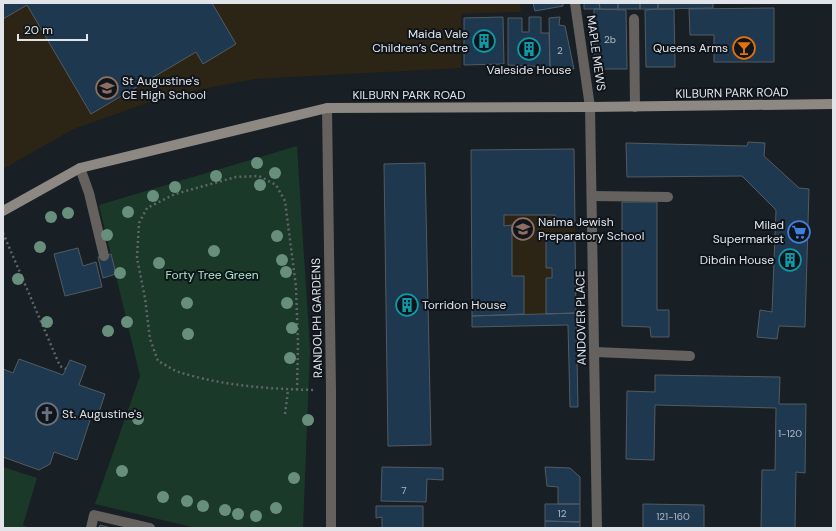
<svg xmlns="http://www.w3.org/2000/svg" width="836" height="531" font-family="'DM Sans',sans-serif">
<rect width="100%" height="100%" fill="#181f25"/>
<!-- education -->
<path fill="#2c2414" d="M3 3H520L521 12 461 14V68L255 79 167 96 74 129 3 169Z
M574 149 575 235H546V268H552V278H546V314L472 316 471 150Z"/>
<!-- green -->
<path fill="#1b3929" d="M297 146 310 350 303 528H196L95 504 140 376 99 205Z
M3 467 37 478 23 525 29 528H3Z"/>
<!-- building -->
<path fill="#1e384f" stroke="#535b62" d="M3 3H212L236 44 203 64 196 52 91 114 27 5 3 19Z
M533 3H563V6L535 11Z
M584 3H599L600 9H584Z
M599 3H618V9H600Z
M618 3H640V9H618Z
M640 3H658V9H640Z
M658 3H713V8L658 9Z
M774 8V62H714V35H690L689 9Z
M594 9 626 10 627 69H594Z
M658 9H674L675 67H646L645 10Z
M503 17 504 64 464 65V18Z
M529 17H541V33H549L550 67 508 65V18H522V32H529Z
M560 17 559 25 565 26 574 69 550 67 549 18Z
M748 142 765 143 764 156 799 188 809 189 805 327 779 326 777 339 757 337 760 310 772 312 776 210 742 176 627 177 626 143 747 146Z
M574 149 575 223H555V215H504V226L512 225V276H524V314L472 316 471 150Z
M425 163 431 445 388 446 384 164Z
M622 202H657V310H669V337H651L650 327 622 326Z
M546 235H575L576 313 546 314V278H552V268H546Z
M78 248 83 266 96 262 102 287 65 296 54 254Z
M111 254 116 274 103 278 98 257Z
M576 313 578 407H570L568 325 472 327V316Z
M19 359 63 375 70 360 86 366 79 385 105 394 98 415 92 414 77 460 54 452 50 464 39 470 3 457V369L13 373Z
M655 375 780 377 779 404H806L805 473 796 472 795 528H761L762 470H775L776 408 655 405 654 460 626 459 627 391 655 392Z
M382 467 443 468V480L427 479 426 502 381 501Z
M545 467 570 468 580 477V504H558V487L547 486Z
M545 504H580V522L545 521Z
M643 504 704 505V528H643Z
M376 506H423V528H382V517L376 518Z
M545 521 580 522V528H545Z
M100 525 111 528H99Z"/>
<g fill="none" stroke-linecap="round" stroke-linejoin="round">
<!-- path -->
<path stroke="#5f656b" stroke-width="2.5" stroke-dasharray="2 3" stroke-linecap="butt" d="M3 233 60 366 66 369
M297 390 298 343 296 287 285 201 276 185 259 176 236 177 175 194 147 208 139 223 137 258 145 298 150 339 158 361C166 365 174 371 182 373 225 386 270 389 314 390
M285 414 288 390"/>
<!-- lane -->
<path stroke="#65615e" stroke-width="10" d="M634 19 635 107
M80 168 89 193 104 256
M592 196 668 197
M595 352 690 356
M91 528 94 515 150 528"/>
<!-- street -->
<path stroke="#65615e" stroke-width="10" d="M575 3 590 107 597 528
M327 108 331 390V528"/>
<!-- secondary -->
<path stroke="#8d8882" stroke-width="10" d="M3 211 80 168 327 108 590 107 833 104"/>
</g>
<!-- trees -->
<g fill="#688e7c">
<circle cx="257" cy="163" r="6"/>
<circle cx="275" cy="173" r="6"/>
<circle cx="216" cy="176" r="6"/>
<circle cx="260" cy="185" r="6"/>
<circle cx="175" cy="187" r="6"/>
<circle cx="153" cy="196" r="6"/>
<circle cx="128" cy="212" r="6"/>
<circle cx="68" cy="213" r="6"/>
<circle cx="51" cy="217" r="6"/>
<circle cx="107" cy="235" r="6"/>
<circle cx="277" cy="236" r="6"/>
<circle cx="40" cy="247" r="6"/>
<circle cx="214" cy="251" r="6"/>
<circle cx="282" cy="260" r="6"/>
<circle cx="159" cy="263" r="6"/>
<circle cx="286" cy="272" r="6"/>
<circle cx="120" cy="273" r="6"/>
<circle cx="18" cy="279" r="6"/>
<circle cx="187" cy="303" r="6"/>
<circle cx="287" cy="303" r="6"/>
<circle cx="47" cy="322" r="6"/>
<circle cx="127" cy="322" r="6"/>
<circle cx="292" cy="328" r="6"/>
<circle cx="108" cy="331" r="6"/>
<circle cx="188" cy="334" r="6"/>
<circle cx="290" cy="358" r="6"/>
<circle cx="138" cy="419" r="6"/>
<circle cx="308" cy="420" r="6"/>
<circle cx="122" cy="471" r="6"/>
<circle cx="294" cy="478" r="6"/>
<circle cx="163" cy="497" r="6"/>
<circle cx="187" cy="501" r="6"/>
<circle cx="203" cy="506" r="6"/>
<circle cx="276" cy="508" r="6"/>
<circle cx="225" cy="510" r="6"/>
<circle cx="238" cy="514" r="6"/>
<circle cx="256" cy="516" r="6"/>
</g>
<!-- icons -->
<defs>
<g id="building-ring" transform="scale(1.15)"><circle r="9.5" fill="#0f151b" stroke="#0f9aa8" stroke-width="1.5"/><path d="M-4-6H4V6H1V3H-1V6H-4ZM-2.5-4.3h1.7v1.8h-1.7ZM.8-4.3h1.7v1.8H.8ZM-2.5-1h1.7V.8h-1.7ZM.8-1h1.7V.8H.8Z" fill="#0f9aa8"/></g>
<g id="bar-ring" transform="scale(1.15)"><circle r="9.5" fill="#0f151b" stroke="#e8710a" stroke-width="1.5"/><path d="M-6-5H6L.8 .8V4.5H3.5V6h-7V4.5H-.8V.8Z" fill="#e8710a"/></g>
<g id="school-ring" transform="scale(1.15)"><circle r="9.5" fill="#0f151b" stroke="#8d6e63" stroke-width="1.5"/><path d="M0-5L7-2L0 1L-7-2ZM-4 1L0 2.5L4 1V4Q0 6-4 4Z" fill="#8d6e63"/></g>
<g id="supermarket-ring" transform="scale(1.15)"><circle r="9.5" fill="#0f151b" stroke="#3f7fe0" stroke-width="1.5"/><path d="M-6-5.5h2.5l.6 2H6L4.5 2H-2.5L-4.4-4H-6ZM-1.5 3.2a1.3 1.3 0 1 0 .1 0ZM3 3.2a1.3 1.3 0 1 0 .1 0Z" fill="#3f7fe0"/></g>
<g id="church-ring" transform="scale(1.15)"><circle r="9.5" fill="#0f151b" stroke="#6b7280" stroke-width="1.5"/><path d="M-1.2-6h2.4v3.5h3.3v2.4h-3.3V6h-2.4V-.1h-3.3v-2.4h3.3Z" fill="#6b7280"/></g>
</defs>
<g fill-rule="evenodd">
<use href="#building-ring" x="484" y="41"/>
<use href="#bar-ring" x="744" y="48"/>
<use href="#building-ring" x="529" y="49"/>
<use href="#school-ring" x="107" y="88"/>
<use href="#school-ring" x="523" y="229"/>
<use href="#supermarket-ring" x="799" y="232"/>
<use href="#building-ring" x="790" y="260"/>
<use href="#building-ring" x="407" y="305"/>
<use href="#church-ring" x="47" y="414"/>
</g>
<g text-anchor="middle" dominant-baseline="central" stroke-width="4" stroke-linejoin="round" paint-order="stroke">
<!-- number labels -->
<g font-size="10" fill="#b0bac3">
<text x="610" y="39">2b</text>
<text x="560" y="50">2</text>
<text x="790" y="433">1-120</text>
<text x="404" y="490">7</text>
<text x="562" y="513">12</text>
<text x="673" y="516">121-160</text>
</g>
<!-- poi labels -->
<g font-size="12" fill="#e1e5ea" stroke="#0f151b" text-anchor="end">
<text x="468" y="34">Maida Vale<tspan x="468" dy="14">Children’s Centre</tspan></text>
<text x="728" y="48">Queens Arms</text>
<text x="529" y="70" text-anchor="middle">Valeside House</text>
<text x="122" y="81" text-anchor="start">St Augustine's<tspan x="122" dy="14">CE High School</tspan></text>
<text x="538" y="222" text-anchor="start">Naima Jewish<tspan x="538" dy="14">Preparatory School</tspan></text>
<text x="784" y="225">Milad<tspan x="784" dy="14">Supermarket</tspan></text>
<text x="774" y="260">Dibdin House</text>
<text x="422" y="305" text-anchor="start">Torridon House</text>
<text x="62" y="414" text-anchor="start">St. Augustine's</text>
</g>
<!-- street labels -->
<g font-size="12" fill="#e1e5ea" stroke="#0f151b">
<text transform="translate(596 53) rotate(82)">MAPLE MEWS</text>
<text transform="translate(732 93) rotate(-1)">KILBURN PARK ROAD</text>
<text x="409" y="95">KILBURN PARK ROAD</text>
<text transform="translate(317 318) rotate(-91)">RANDOLPH GARDENS</text>
<text transform="translate(581 318) rotate(-91)">ANDOVER PLACE</text>
</g>
<!-- park labels -->
<g font-size="12" fill="#a9e8c3" stroke="#0f151b">
<text x="212" y="275">Forty Tree Green</text>
</g>
</g>
<!-- border -->
<rect width="836" height="531" fill="none" stroke="#e1e5ea" stroke-width="8"/>
<!-- scale -->
<path d="M18 34v6h69v-6" fill="none" stroke="#e1e5ea" stroke-width="2"/>
<text x="24" y="34" font-size="12" fill="#e1e5ea" stroke="#0f151b" stroke-width="3" paint-order="stroke">20 m</text>
</svg>
